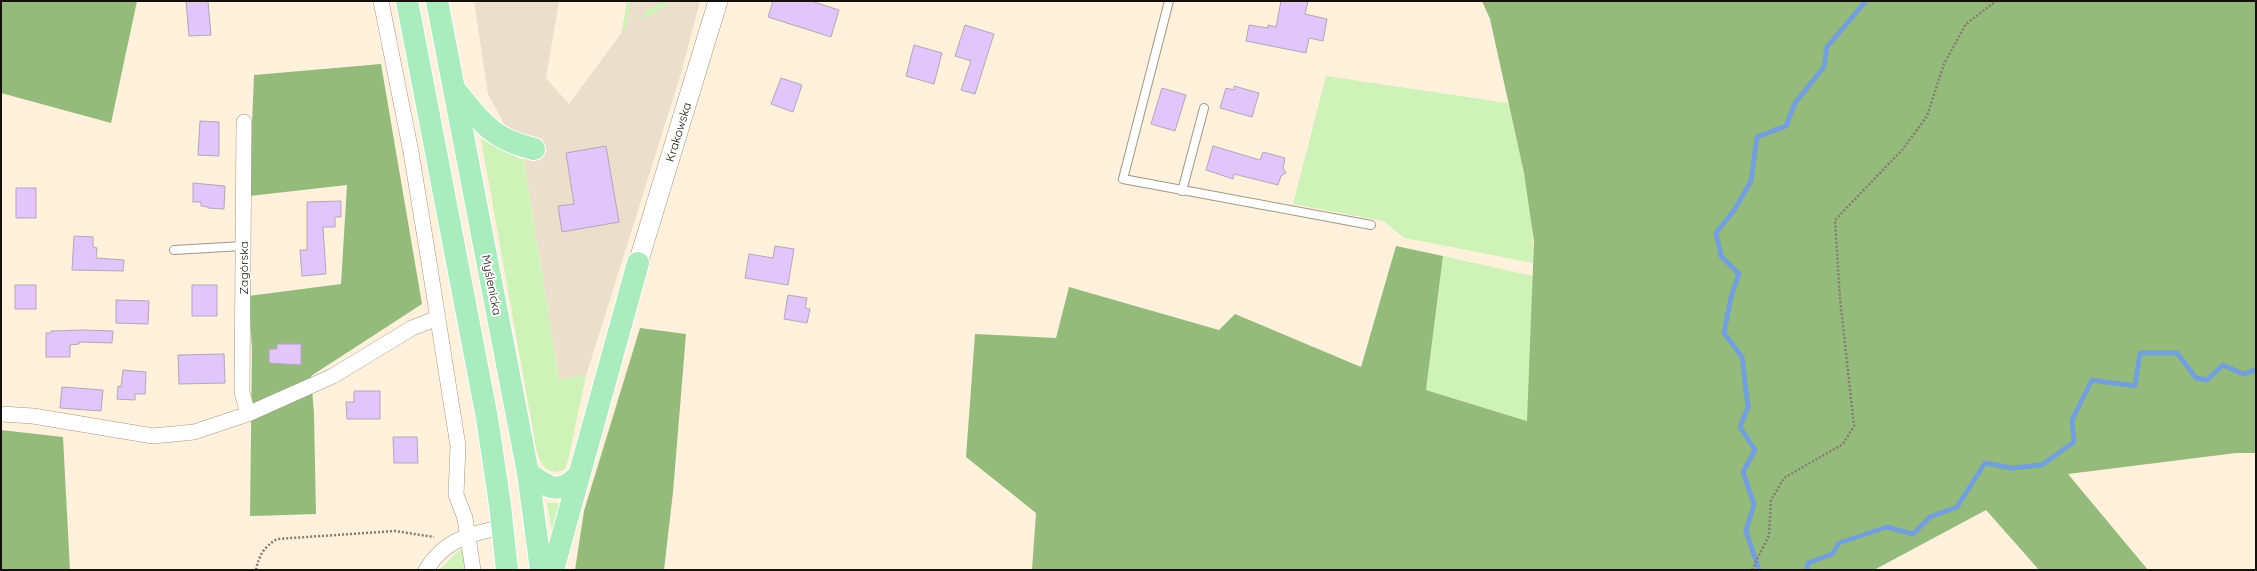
<svg xmlns="http://www.w3.org/2000/svg" width="2257" height="571" font-family="Quicksand,sans-serif">
<rect width="100%" height="100%" fill="#fff1dc"/>
<!-- commercial -->
<path fill="#ecdecc" d="M474 1H559L546 78 569 104 622 32 627 1H700L682 70 586 376 559 379 524 161 488 94Z"/>
<!-- green -->
<path fill="#cef2b8" d="M627 1H631L626 29 622 32Z
M666 1 668 5 641 20 646 11Z
M1326 76 1508 103C1520 155 1535 210 1533 263L1405 238 1383 221 1293 204Z
M481 139 524 161 559 379 586 376 568 460 565 469C549 477 543 467 537 453Z
M1443 256 1533 276 1528 421 1426 390Z
M547 503H564L553 538Z
M460 550H463L468 570H439Z"/>
<!-- forest -->
<path fill="#94bb7c" d="M1 1H137L111 123 1 93Z
M1482 1H2256V453H2236L2068 474 2148 570H2039L1986 510 1874 570H1032L1036 513 966 457 975 334 1056 338 1069 287 1219 330 1235 314 1361 367 1396 246 1443 256 1426 390 1527 421 1534 241 1524 173 1490 19Z
M381 64 422 304 311 376 314 414 316 514 250 516 252 350 249 296 341 284 347 185 249 196 254 75Z
M640 328 686 334 673 492 664 570H575L584 511Z
M1 430 63 437 70 570H1Z"/>
<g fill="none" stroke-linecap="round" stroke-linejoin="round">
<!-- stream -->
<path stroke="#74a0d9" stroke-width="5" d="M1759 570 1746 531 1754 504 1743 472 1755 450 1740 427 1748 407 1742 357 1724 333 1731 297 1739 274 1721 256 1716 233 1735 209 1751 181 1757 137 1786 126 1795 103 1824 67 1827 47 1866 1
M1807 570 1808 563 1832 554 1839 543 1887 527 1913 534 1930 517 1957 507 1985 463 2012 468 2042 465 2074 442 2072 420 2092 380 2135 386 2140 353H2177L2196 378 2207 380 2223 365 2243 374 2256 370"/>
</g>
<!-- building -->
<path fill="#e2c5fa" stroke="#b2a7bb" d="M186 1H208L211 35 189 36Z
M773 1H811L839 10 831 37 768 17Z
M1281 1H1308L1305 14 1327 19 1323 41 1309 38 1306 53 1246 41 1249 25 1268 28V25L1276 27Z
M965 25 994 34 975 94 961 90 971 61 955 56Z
M914 45 942 53 934 84 906 76Z
M781 78 802 85 793 112 771 104Z
M1234 86 1259 93 1252 117 1220 108 1226 88 1234 90Z
M1162 88 1186 95 1175 131 1151 124Z
M200 121 219 122V156L198 155Z
M606 146 619 222 562 232 558 206 574 204 566 153Z
M1213 146 1260 160 1263 152 1285 158 1283 168 1286 173 1281 176 1278 185 1234 174 1233 179 1206 170Z
M193 183 225 186 224 209 208 208V207L201 206V202H193Z
M16 188H36V218H16Z
M341 201V217H335V227H323L326 274 302 276 300 250H307V202Z
M74 236 93 237V247L97 248 96 258 124 260 123 271 72 270Z
M775 246 794 249 788 285 745 278 749 254 773 258Z
M15 285H36V309H15Z
M192 285H217V316H192Z
M788 295 807 298 805 308 810 309 807 323 784 319Z
M116 300 149 301 148 324 116 323Z
M83 330 113 331 112 343 79 342V344L70 345V357H46V333H51V331Z
M277 344H301V365L269 363V349H277Z
M224 354 225 383 179 384 178 355Z
M123 370 146 372 145 394H135V400L117 399 118 386 121 387Z
M62 387 103 390 101 411 60 408Z
M354 391H380V419H347L346 402H354Z
M393 437H417L418 463H394Z"/>
<g fill="none" stroke-linecap="round" stroke-linejoin="round">
<!-- service casing -->
<g stroke="#a29683" stroke-width="10">
<path id="service" d="M1169 1 1123 179 1371 225
M1182 191 1204 108
M174 250 243 246"/>
</g>
<!-- minor casing -->
<g stroke="#a29683" stroke-width="16">
<path id="minor" d="M381 1 411 152 428 256 458 446 456 495 465 518 473 570
M244 122 242 392 248 414
M1 414 33 416 153 436 194 432 248 414 333 376 412 328 438 318
M426 570C445 539 470 534 503 527"/>
</g>
<!-- tertiary casing -->
<g stroke="#a29683" stroke-width="20">
<path id="tertiary" d="M638 263 718 1"/>
</g>
<!-- trunk casing -->
<g stroke="#fff" stroke-width="24">
<path id="trunk" d="M407 1 487 418 500 505 507 570
M437 1 528 473 541 570
M456 91C481 122 492 139 534 149
M528 473C548 487 558 496 578 476
M553 570 638 263"/>
</g>
<!-- path -->
<path stroke="#867d6f" stroke-width="2.5" stroke-dasharray="2 2" stroke-linecap="butt" d="M256 570C259 555 264 547 277 539L395 531 434 537
M1752 570 1769 535 1771 500 1784 478 1843 444 1854 426 1840 299 1835 220 1903 149 1927 116 1944 64 1966 24 1996 1"/>
<!-- service -->
<use href="#service" stroke="#fff" stroke-width="8"/>
<!-- minor -->
<use href="#minor" stroke="#fff" stroke-width="15"/>
<!-- tertiary -->
<use href="#tertiary" stroke="#fff" stroke-width="19"/>
<!-- trunk -->
<use href="#trunk" stroke="#aaecbe" stroke-width="22"/>
</g>
<g text-anchor="middle" dominant-baseline="central" stroke-width="4" stroke-linejoin="round" paint-order="stroke">
<!-- street labels -->
<g font-size="12" fill="#15110a" stroke="#fff">
<text transform="translate(678 132) rotate(-73)">Krakowska</text>
<text transform="translate(243 268) rotate(-90)">Zagórska</text>
<text transform="translate(492 285) rotate(79)">Myślenicka</text>
</g>
</g>
<!-- border -->
<rect width="2257" height="571" fill="none" stroke="#15110a" stroke-width="4"/>
</svg>
